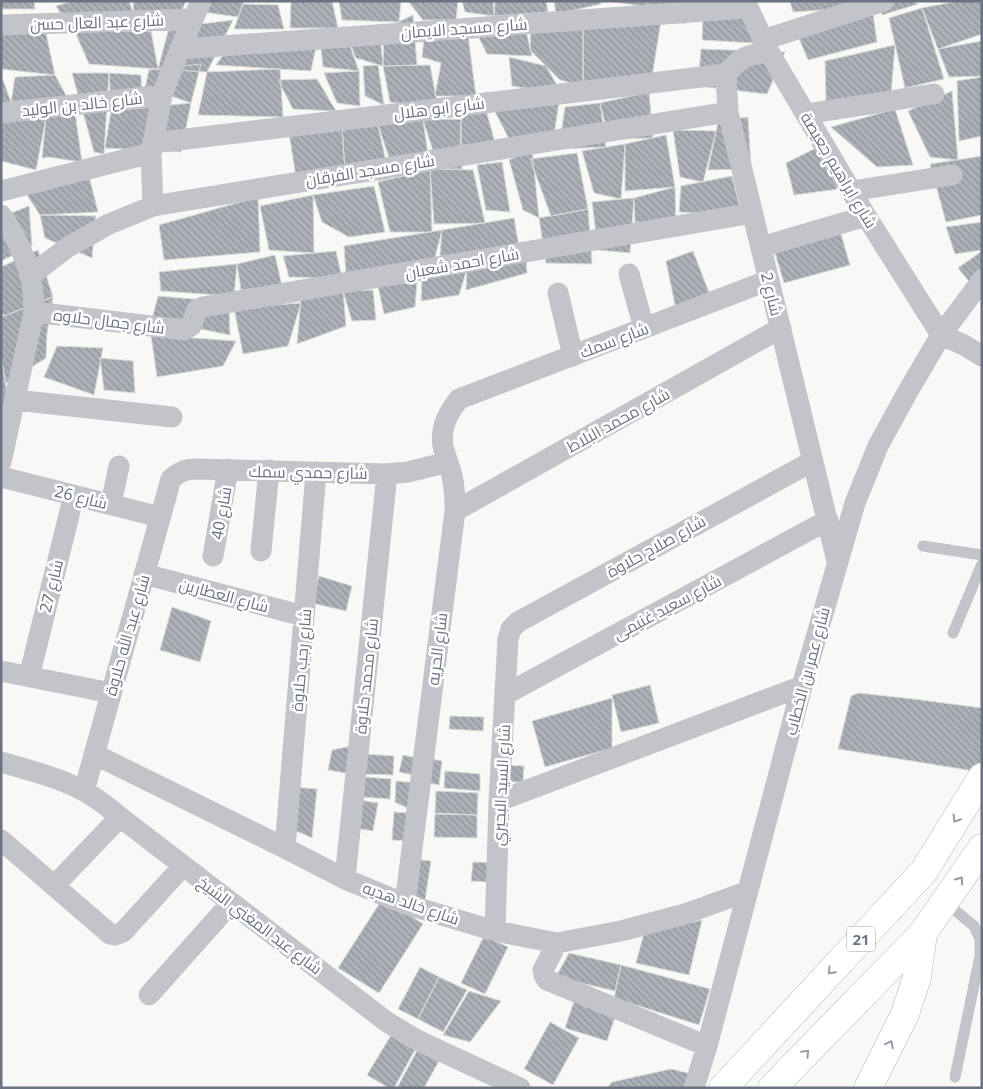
<svg xmlns="http://www.w3.org/2000/svg" width="983" height="1089" font-family="'Noto Sans',Cairo,sans-serif">
<defs>
<pattern id="building-back-hatch" width="6" height="6" patternUnits="userSpaceOnUse" patternTransform="scale(1.25)"><rect width="6" height="6" fill="#acb0b7"/><path d="M-1 5l2 2M0 0l6 6M5-1l2 2" fill="none" stroke="#90949a"/></pattern>
</defs>
<rect width="100%" height="100%" fill="#f8f8f6"/>
<!-- building -->
<path fill="url(#building-back-hatch)" stroke="#d9dad8" d="M1 1H34L35 9H1Z
M73 1H129L134 15 61 14 56 6Z
M133 1H186L182 10 134 15Z
M192 1H244L238 17 189 10Z
M297 1H332L338 28H290L291 2Z
M339 1H401L399 22 342 20Z
M408 1H458L456 20H423Z
M462 1H493L494 16 465 12Z
M495 1H546L548 12 494 16Z
M554 1H600L601 4 556 14Z
M613 1H647L649 7 614 2Z
M647 1H681L685 24 649 7Z
M790 1H865V7L793 12Z
M880 1H914L918 4 882 15Z
M958 1H982V34L938 49 922 8Z
M243 4 278 5 284 29H234Z
M922 8 944 79 905 88 889 18Z
M873 14 877 42 808 60 798 36Z
M413 15 417 65 383 66 384 29Z
M703 18H746L754 43 702 40Z
M233 20 207 72 158 69 169 28Z
M661 21 651 83 583 86V29Z
M44 24 55 75 1 69V32Z
M343 27 380 35 383 66 356 58Z
M343 27 359 71 323 67 319 32Z
M467 28 476 96H435L441 63 422 57 424 39Z
M583 29V86L560 80 530 50 531 31Z
M151 31 158 69 89 64 75 32Z
M526 31 532 56 487 54 478 36Z
M319 32 311 71 216 65 237 36Z
M982 41V76L949 77 938 49Z
M895 45 891 95 826 102 825 61Z
M701 49 785 52 767 94 698 86Z
M509 57 546 66 562 94 512 86Z
M201 64 191 103 145 87 149 70Z
M378 65 384 105 365 96 363 66Z
M430 65 438 108 390 102 383 66Z
M280 69 283 117 198 115 207 72Z
M359 71 360 106 337 103 324 73Z
M72 73H109L104 154 94 152Z
M109 73 141 75 142 108 111 101Z
M55 75 67 97 11 102 15 77Z
M982 77V136L959 141 957 81Z
M317 79 336 111 293 109 278 80Z
M1 80H3L11 102 1 103Z
M952 91 958 160 930 157 908 111Z
M485 92 559 102 552 148 509 139Z
M649 92 653 138 609 139 600 103Z
M191 103 181 152 105 148 111 111Z
M600 103 606 147 559 149 565 107Z
M895 109 913 165 877 167 831 127Z
M486 110 497 150 460 146 461 113Z
M75 112 82 162 48 157 42 158 46 118Z
M748 117 751 169 708 170 718 122Z
M46 118 36 170 1 161V121Z
M461 119 462 169H439L423 120Z
M423 120 430 169 396 178 377 122Z
M377 122 390 179 346 184 342 127Z
M342 127 346 184 298 190 289 133Z
M673 130 716 131 703 182 680 177Z
M666 135 675 187 625 191V144Z
M625 144 621 199 594 193 582 151Z
M816 148 839 189 794 195 786 163Z
M532 149 539 218 523 210 509 160Z
M577 153 588 209 551 216 530 159Z
M982 156V215L946 222 930 164Z
M502 162 510 212 486 210 477 165Z
M430 169 473 170 485 223 434 224Z
M430 169 432 232H390L378 182Z
M89 176 98 212 40 215 25 192Z
M732 176 742 215 679 212 681 186Z
M374 186 385 232 349 237 322 222 313 195Z
M675 187 676 227 635 222 634 198Z
M313 195 314 253 269 250 260 206Z
M258 197 260 252 164 260 159 225Z
M634 198 630 253 598 250 592 202Z
M29 206 32 246 1 261V217Z
M588 209 592 264 546 263 539 218Z
M40 215 96 216 92 258 45 238Z
M514 218 520 253 440 256 442 230Z
M982 222V250L955 254 946 227Z
M442 230 434 261 346 275 344 246Z
M841 234 850 265 784 283 775 253Z
M38 250 53 297 4 316 1 312V267Z
M336 251 342 278 289 277 283 256Z
M693 251 710 295 676 310 666 261Z
M982 251V297L958 268Z
M275 255 282 286 241 290 237 264Z
M526 258 527 273 466 290 467 269Z
M237 264 234 296 161 291 159 272Z
M467 269 459 295 421 301 422 280Z
M417 282 415 307 384 314 378 286Z
M373 290 376 320 352 321 343 291Z
M343 291 346 326 297 344 301 299Z
M158 296 229 302 230 335 152 319Z
M53 297 47 333 46 358 6 383 1 358V317Z
M301 303 288 346 243 354 234 308Z
M151 335 236 341 223 366 157 377Z
M57 346 103 348 94 395 44 377Z
M1 356 9 405 1 407Z
M100 358 133 361 135 393 104 390Z
M319 576 352 586 346 611 312 603Z
M172 607 211 621 200 662 160 650Z
M650 685 659 723 621 732 612 695Z
M858 693 913 699 982 708V759L980 772 838 749 851 696Z
M612 698V748L545 767 532 721Z
M450 716 484 717 483 731 449 729Z
M357 745 352 774 328 770 332 750Z
M364 754 394 756 393 775 363 774Z
M403 755 422 759 418 776 399 772Z
M426 758 442 761 439 785 422 782Z
M505 765 524 766 523 782H505Z
M445 771 480 774V791L444 788Z
M364 777 391 779 390 799 362 797Z
M396 781 416 783 413 811 395 802Z
M294 787 317 789 312 838 290 828Z
M436 791 478 793 477 815 435 813Z
M359 800 378 803 373 831 355 828Z
M394 812 410 813 409 841 392 840Z
M435 814 477 815V838L434 837Z
M414 859 431 861 425 900 407 897Z
M473 862 506 863 504 883 471 881Z
M383 898 423 924 379 993 338 968Z
M702 920 689 975 636 963 644 933Z
M484 936 508 947 485 994 461 983Z
M569 953 621 965 615 991 556 977Z
M621 965 710 989 699 1025 614 998Z
M420 967 439 977 418 1019 398 1009Z
M439 977 467 990 443 1032 418 1019Z
M469 991 501 1001 470 1042 443 1035Z
M574 1001 616 1014 607 1041 565 1028Z
M550 1022 579 1038 553 1085 524 1069Z
M393 1032 417 1046 394 1088H389L367 1075Z
M419 1047 440 1059 424 1088H397Z
M671 1069 692 1074 686 1088H607L612 1082Z"/>
<g fill="none" stroke-linecap="round" stroke-linejoin="round">
<!-- primary casing -->
<g stroke="#b6b8bd" stroke-width="29">
<path id="primary" d="M868 1088 905 1014 917 977 923 933"/>
</g>
<!-- trunk casing -->
<g stroke="#b7b9bd" stroke-width="29">
<path id="trunk" d="M723 1088 924 871 982 777
M772 1088 923 933 982 848"/>
</g>
<!-- service -->
<path stroke="#c2c4c9" stroke-width="11" d="M923 546 982 555
M953 633 982 564
M945 902 974 926 980 939V956L955 1077"/>
<!-- minor -->
<path stroke="#c2c4c9" stroke-width="21" d="M745 1 769 52 866 216 941 335 964 345 982 356
M1 25 193 19
M763 40 884 1
M180 49 748 8
M769 52C746 55 741 57 726 74L728 112 837 561
M1 113 162 95
M806 114 934 94
M153 143 726 74
M1 191 151 153
M852 191 952 175
M153 206 151 153 162 95 180 49 201 1
M1 215C13 230 26 258 30 276 34 288 33 300 34 312L1 462
M761 247 866 216
M629 274 644 328
M30 276 68 247 109 224 153 206 728 112
M558 293 573 356
M34 312 184 330 191 326 197 310 203 307 753 213
M15 400 172 417
M1 477 160 517
M111 504 119 466
M455 511 781 328
M261 551 269 470
M213 556 228 469
M144 574 304 616
M1 671 111 693
M29 677 74 495
M506 694 828 520
M94 754 285 848 345 879 405 904 495 931 557 943 621 931 685 914 748 891
M1 762C29 770 57 777 82 790 96 797 108 807 120 817L387 1022 417 1040 520 1088
M84 791 171 479C179 472 185 469 196 469L387 474 408 472 448 462
M499 801 802 686
M1 840 110 934 115 935 123 932 183 866
M285 848 316 472
M345 879 387 474
M54 886 120 817
M405 904 455 511C455 500 455 488 452 476 450 466 445 456 443 446 440 427 448 413 459 399L769 280
M495 931 499 801 508 639 511 629 518 622 813 461
M557 943 543 970 544 975 547 980 707 1046
M149 995 231 903
M694 1088 707 1046 802 686 855 503 878 446 907 393 941 335 982 280"/>
<!-- primary -->
<use href="#primary" stroke="#fff" stroke-width="28"/>
<!-- trunk -->
<use href="#trunk" stroke="#fff" stroke-width="28"/>
</g>
<!-- one-way arrows -->
<defs><path id="oneway-chevron" d="M-2-3.5L2.5 0L-2 3.5" fill="none" stroke-width="1.6" stroke-linecap="round" stroke-linejoin="round" transform="scale(1.25)"/></defs>
<g stroke="#979da8">
<use href="#oneway-chevron" transform="translate(956 819) rotate(122)"/>
<use href="#oneway-chevron" transform="translate(960 880) rotate(-55)"/>
<use href="#oneway-chevron" transform="translate(831 971) rotate(133)"/>
<use href="#oneway-chevron" transform="translate(890 1044) rotate(-63)"/>
<use href="#oneway-chevron" transform="translate(806 1053) rotate(-46)"/>
</g>
<g text-anchor="middle" dominant-baseline="central" stroke-width="5" stroke-linejoin="round" paint-order="stroke">
<!-- shield labels -->
<rect fill="#fff" stroke="#979da8" stroke-width="1" x="847" y="926.5" width="28" height="25" rx="4"/>
<g font-size="15" font-weight="bold" fill="#6b7383">
<text x="861" y="939">21</text>
</g>
<!-- street labels -->
<g font-size="16" fill="#6b7383" stroke="#fff">
<text transform="translate(97 22) rotate(-2)">شارع عبد العال حسن</text>
<text transform="translate(464 28) rotate(-4)">شارع مسجد الايمان</text>
<text transform="translate(82 104) rotate(-6)">شارع خالد بن الوليد</text>
<text transform="translate(439 108) rotate(-7)">شارع ابو هلال</text>
<text transform="translate(370 170) rotate(-9)">شارع مسجد الفرقان</text>
<text transform="translate(839 170) rotate(59)">شارع ابراهيم جعيصة</text>
<text transform="translate(462 263) rotate(-10)">شارع احمد شعبان</text>
<text transform="translate(772 294) rotate(76)">شارع 2</text>
<text transform="translate(109 321) rotate(7)">شارع جمال حلاوه</text>
<text transform="translate(614 340) rotate(-21)">شارع سمك</text>
<text transform="translate(618 420) rotate(-29)">شارع محمد البلاط</text>
<text transform="translate(308 472) rotate(1)">شارع حمدي سمك</text>
<text transform="translate(81 497) rotate(14)">شارع 26</text>
<text transform="translate(221 513) rotate(-80)">شارع 40</text>
<text transform="translate(656 546) rotate(-29)">شارع صلاح حلاوة</text>
<text transform="translate(51 586) rotate(-76)">شارع 27</text>
<text transform="translate(224 595) rotate(15)">شارع العطارين</text>
<text transform="translate(667 607) rotate(-28)">شارع سعيد غنيمى</text>
<text transform="translate(127 635) rotate(-74)">شارع عبد الله حلاوة</text>
<text transform="translate(437 649) rotate(-83)">شارع الحريه</text>
<text transform="translate(301 660) rotate(-85)">شارع رجب حلاوة</text>
<text transform="translate(807 671) rotate(-75)">شارع عمر بن الخطاب</text>
<text transform="translate(366 676) rotate(-84)">شارع محمد حلاوة</text>
<text transform="translate(501 785) rotate(-87)">شارع السيد البحيري</text>
<text transform="translate(411 903) rotate(19)">شارع خالد هديه</text>
<text transform="translate(260 925) rotate(37)">شارع عبد المغني الشيخ</text>
</g>
</g>
<!-- border -->
<rect width="983" height="1089" fill="none" stroke="#6b7383" stroke-width="5"/>
</svg>
